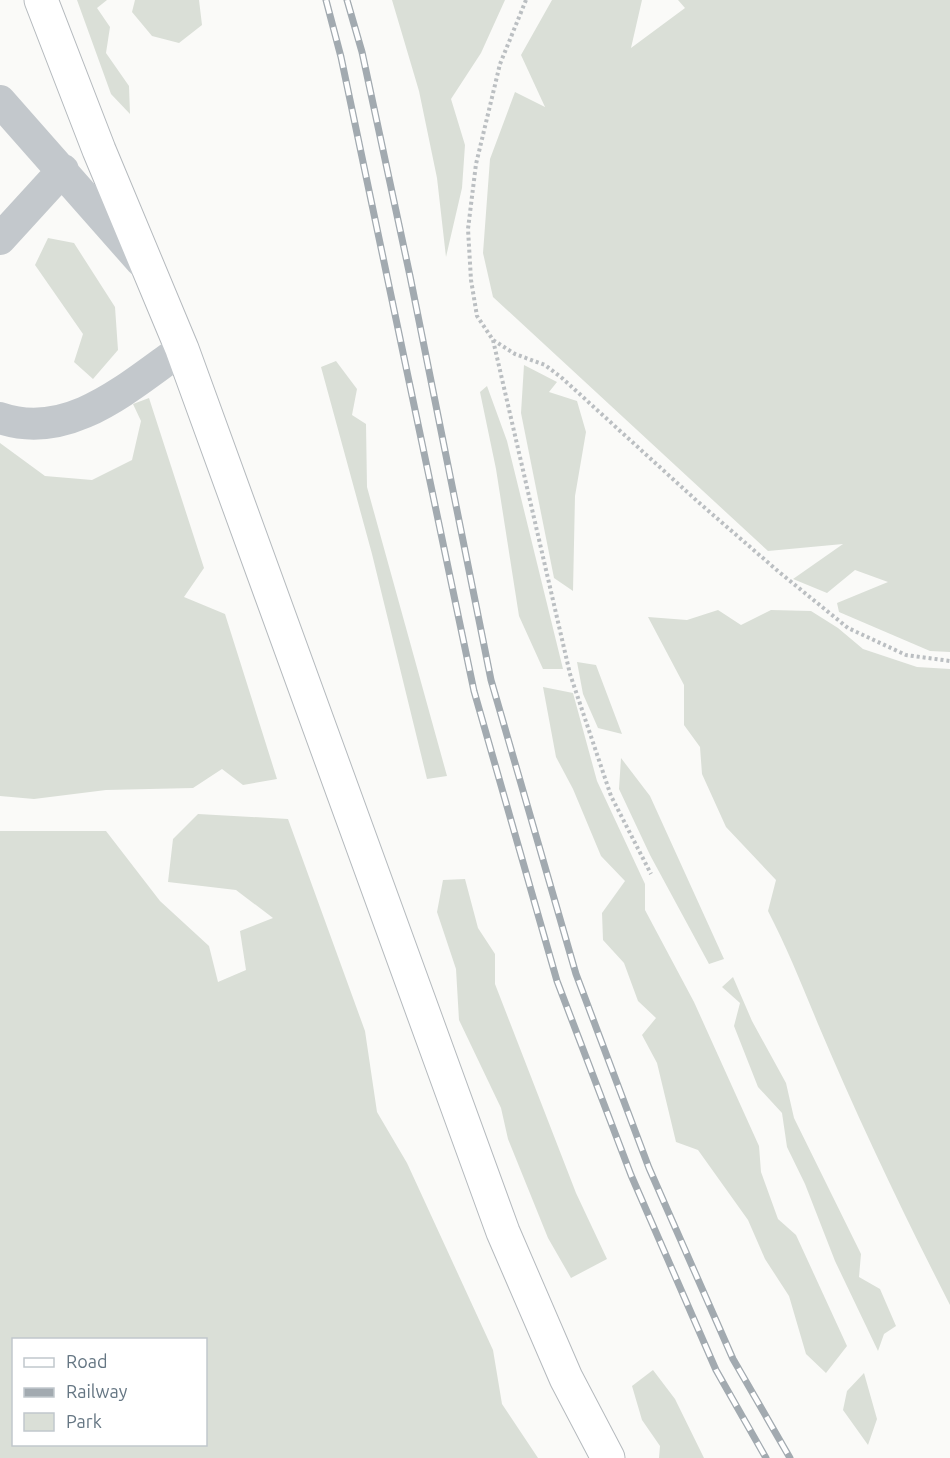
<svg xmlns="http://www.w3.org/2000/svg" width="950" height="1458" font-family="Ubuntu,sans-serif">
<rect width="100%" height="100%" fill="#fafaf8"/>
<!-- green -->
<path fill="#dadfd7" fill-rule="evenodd" d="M77 0H107L97 8 110 27 106 53 129 86 130 114 111 94Z
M135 0H199L202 25 179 43 152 36 132 12Z
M392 0H505L481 53 451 99 465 145 462 188 446 257 437 178 419 91Z
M552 0H642L631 48 685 8 678 0H950V652L930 651 839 612 837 603 888 582 855 570 827 593 793 579 843 544 768 551 493 297 483 253 490 159 515 92 545 107 521 55Z
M48 238 74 243 115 307 118 350 93 379 74 362 83 334 35 265Z
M336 361 357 389 352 415 366 424 367 487 447 776 427 779 372 554 321 367Z
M524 365 557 382 549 392 577 401 586 432 575 496 573 591 554 578 521 413Z
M487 386 507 441 563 669H543L519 616 496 469 480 392Z
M149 398 204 568 184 597 225 614 277 779 243 785 222 769 193 788 106 790 34 799 0 796V443L45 476 92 480 132 460 141 421 133 404Z
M718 610 741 625 771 610 811 611 838 628 863 649 917 667 950 669V1305C903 1213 858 1119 818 1024 802 985 787 948 768 911L776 880 726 827 702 774 700 747 684 725V685L648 617 687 620Z
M577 662 596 665 622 734 598 728 583 694Z
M543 687 573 693 597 781 645 884V910L694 1002 759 1146 761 1172 778 1219 796 1235 847 1346 826 1373 806 1354 789 1296 765 1259 748 1220 698 1150 676 1142 657 1063 642 1035 656 1018 638 1001 624 963 603 940 602 913 625 881 601 856 573 789 556 757Z
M621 758 650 796 724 959 709 964 650 855 619 789Z
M198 814 288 819 365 1031 377 1112 407 1163 493 1350 502 1404 538 1458H0V831H106L160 901 209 946 218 982 246 970 240 931 273 918 236 890 168 882 173 839ZM14 1340H206V1444H14Z
M465 879 478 928 495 954V984L576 1193 607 1259 571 1278 548 1238 508 1139 501 1108 459 1020 456 969 437 912 443 880Z
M733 977 752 1021 786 1083 794 1118 861 1254 859 1277 880 1289 896 1326 884 1334 878 1351 835 1261 805 1184 787 1147 782 1113 758 1087 734 1026 740 1003 722 987Z
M653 1370 675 1399 704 1458H659L660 1446 642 1420 632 1386Z
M864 1373 877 1419 868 1445 843 1410 847 1391Z"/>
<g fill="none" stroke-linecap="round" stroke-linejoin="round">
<!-- major casing -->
<g stroke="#b5babe" stroke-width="35">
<path id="major" d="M41 0 99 150 182 349 503 1232 566 1378 608 1458"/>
</g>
<!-- path -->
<path stroke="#bbbfc2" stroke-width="4" stroke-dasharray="3 3" stroke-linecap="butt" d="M526 0 500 64 476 164 468 229 471 280 477 316 493 340 515 354 545 365 562 378 697 501 779 572 848 628 906 655 950 661
M493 340 570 674 611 796 651 874"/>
<!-- minor -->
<path stroke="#c3c8cc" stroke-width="32" d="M0 101 141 261
M0 239 63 170
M0 418C69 442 129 386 182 349"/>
<!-- major -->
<use href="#major" stroke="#fff" stroke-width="33"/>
<!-- rail casing -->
<g stroke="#a2aab0" stroke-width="7">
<path id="rail" d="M326 0 341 57 474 691 557 981 631 1175 716 1370 766 1458
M347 0 362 52 410 276 491 680 576 974 649 1168 733 1359 790 1458"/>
</g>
<!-- rail -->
<use href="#rail" stroke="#fff" stroke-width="4.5" stroke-dasharray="14" stroke-linecap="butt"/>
</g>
<!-- legend -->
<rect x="12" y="1338" width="195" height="108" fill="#ffffff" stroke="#c1c8cd" stroke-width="1.5"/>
<rect x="24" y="1358" width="30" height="9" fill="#ffffff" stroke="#c1c8cd" stroke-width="1.5"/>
<text x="66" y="1368" font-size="18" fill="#657683">Road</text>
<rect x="24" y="1388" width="30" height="9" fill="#a2aab0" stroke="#c1c8cd" stroke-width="1.5"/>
<text x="66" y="1398" font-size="18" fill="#657683">Railway</text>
<rect x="24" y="1413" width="30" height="18" fill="#dadfd7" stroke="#c1c8cd" stroke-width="1.5"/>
<text x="66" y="1428" font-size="18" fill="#657683">Park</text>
</svg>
